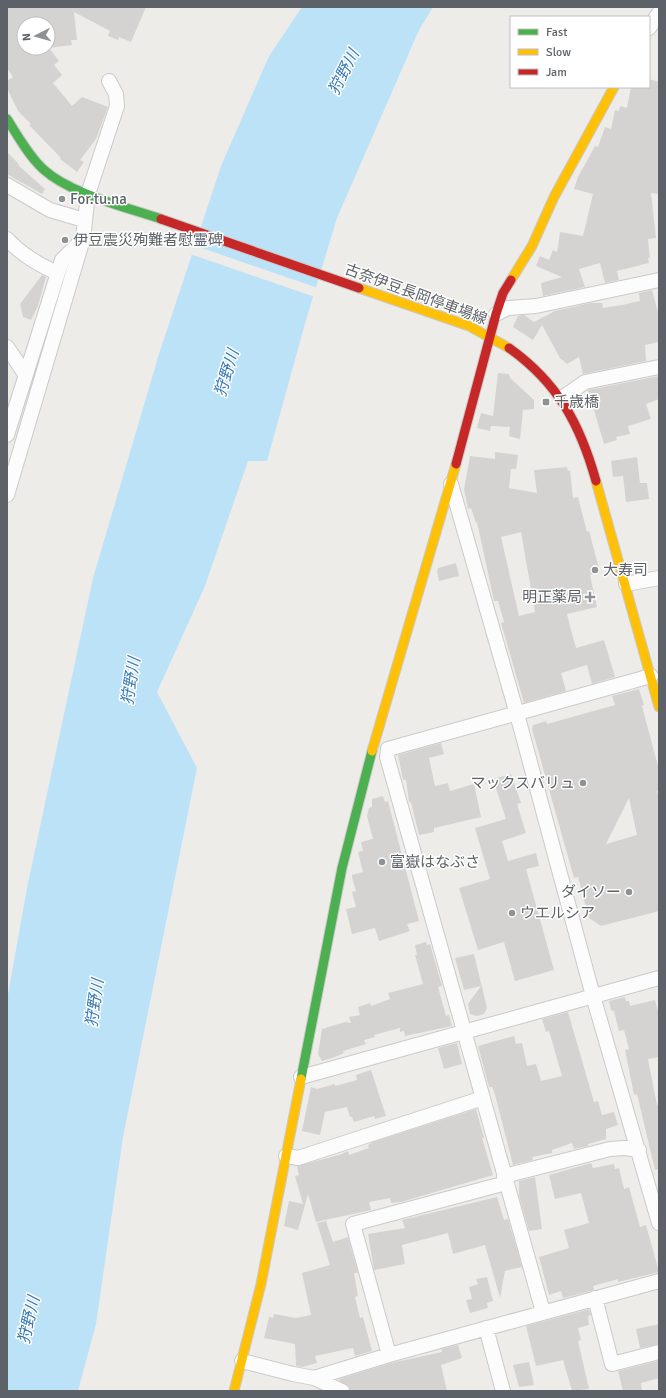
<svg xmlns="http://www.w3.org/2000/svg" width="666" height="1398" font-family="Signika,'Noto Sans JP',sans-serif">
<rect width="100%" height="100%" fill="#eeece8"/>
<!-- water -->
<path fill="#bce2f8" d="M302 7H433L419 30 337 218 306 320 267 461H248L205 586 157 692 197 768 123 1137 96 1324 78 1391H7V1000L27 888 93 578 159 354 221 166 269 56Z"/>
<!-- pier -->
<path fill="#eeece8" d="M193 245 318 288 315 297 190 254Z"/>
<!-- building -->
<path fill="#d5d3d1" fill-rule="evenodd" d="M7 7H146L131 42 119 37 118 40 108 36 110 31 74 12 77 40H71L72 45 49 48 59 61 54 65 62 75 53 83 72 106 82 97 108 107 96 139 80 160 84 162 77 172 60 159 61 158 29 125 31 124 18 111 7 88V81L13 77 7 68ZM24 24H48V48H24Z
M649 79 659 82V194L651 193 656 238 648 239 650 258H648L649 263 617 271 619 280 605 283 600 263 579 269 585 287 543 296 541 283 562 277 536 266 540 256 549 260 553 250 557 252 560 232 583 236 593 194 574 189 578 177 595 146 598 147 605 127 611 129 615 110 619 111 620 106 627 108 631 87H649Z
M7 152 18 163 19 166 45 189 42 194 7 174Z
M42 275 46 277 38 306 31 320 23 317 20 304Z
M652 290 659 316V342L645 345 646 361 583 374 579 357 567 364 560 358 542 325 533 340 513 327 518 316 524 315 534 322 555 311 590 303H602L603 308 622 305 640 301 639 293Z
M498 373 509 374 510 378 534 400V409L523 410 520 439 509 436 510 427 491 426 490 431 477 428 481 413 493 416Z
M659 376V399L646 404 651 419 628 426 630 434 616 437 617 440 604 444 588 390Z
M495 452 518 455 516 469H511L509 488 537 493 534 470 567 467 568 471 570 470 573 498 578 497 587 532 589 531 600 572 590 575 597 607 567 614 570 626 576 648 604 640 615 677 592 684 587 665 561 673 566 691 524 703 501 623 504 622 498 601H494L477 522 476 523 471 508 468 509 464 489 470 456 495 459ZM521 532 535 612 519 616 501 537Z
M637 457 640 483H647L649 499 626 502 623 476 613 477 611 461Z
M456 563 459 576 439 581 437 571 438 568Z
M639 689 644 705 642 706 659 770V790L657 791 659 799V911L601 926 589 918 578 877 574 878 532 729 533 725 546 721 547 724 615 705 612 696ZM629 798 637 835 606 844Z
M441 743 444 754 429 758 435 786 448 783 450 791 474 784 481 817 434 828V832L419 835 411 802H409L406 780H403L398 755Z
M511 774 521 803 517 804 526 833 502 841 508 861 536 853 539 866 526 869 554 970 515 981 504 942 478 950 459 888 490 879 475 828 506 819 493 779Z
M383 796 385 802 388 801 419 921 407 924 410 931 379 941 375 928 352 934 346 909 356 907 352 892 356 891 352 877V875L363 872 358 852 363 851 361 842 373 839 367 816 369 808 372 807V799Z
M426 942 427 945 430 944 442 986 438 987 446 1016 449 1015 452 1026 405 1036 404 1031 400 1032V1028L374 1035 375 1037 364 1040 366 1044 343 1051 344 1053 335 1057 322 1061 318 1054 322 1029 345 1022 351 1023 349 1017 360 1015 358 1007 370 1003 371 1006 390 999 388 993 423 984 415 955H417L415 945Z
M474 954 487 1008 484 1014 477 1016 470 1014 468 1004 481 986 464 990 455 958Z
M625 997 626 1001H629L630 1006 655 1000 659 1015V1057L648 1059 657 1105 659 1104V1169L655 1170 637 1094 634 1095 625 1050 629 1049 624 1030 619 1031 614 1011 611 1010 609 1001Z
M568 1012 594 1102 598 1101 602 1115 614 1112 618 1125 606 1129V1139L588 1144V1146L574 1149 572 1143 552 1150V1153L532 1157 533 1160 513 1165 494 1091 492 1087H489L478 1046 514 1036 516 1044 522 1043 527 1066 536 1064 541 1081 562 1076 549 1031 546 1032 542 1019Z
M457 1043 462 1064 444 1069 438 1048Z
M371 1070 386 1116 375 1119 374 1116 354 1122 352 1117H350L347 1107 325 1112 320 1135 302 1131 311 1087 317 1089 335 1084V1086L357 1080 356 1075Z
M476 1109 484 1138H482L493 1175 401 1202 391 1203 390 1198 369 1202 371 1210 316 1222 308 1194 298 1230 284 1226 289 1201 303 1204 295 1176 299 1175 297 1166 339 1155 348 1151 349 1155 369 1148 368 1145 373 1142Z
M591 1163 593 1168 614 1164 615 1169 619 1168 624 1189 629 1187 640 1227 646 1225 659 1272 618 1282V1279L593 1286 594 1290 563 1298 561 1291 549 1295 539 1257 569 1248 564 1230 589 1223 581 1193 555 1199 549 1175Z
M535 1177 542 1229 529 1231 519 1196V1181Z
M497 1197 504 1220 508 1219 522 1267 505 1271 500 1298 485 1245 453 1254 448 1233 402 1245 405 1264 374 1270 368 1234 405 1228 402 1220Z
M326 1221 333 1242 348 1237 358 1273H354L358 1296 355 1297 360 1318 363 1317 372 1351 355 1356 353 1348 315 1356 317 1363 302 1367 296 1366 295 1344 264 1338 269 1317 273 1318 274 1314 296 1318 311 1315 302 1273 330 1265 317 1223Z
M487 1277 493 1301 487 1303 488 1308 470 1313 466 1300 472 1299 469 1287 478 1284 476 1279Z
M589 1309 591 1315 588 1316 589 1325 578 1328 581 1340 578 1341 589 1389 572 1391 563 1360 536 1366 526 1326Z
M659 1324V1344L640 1348 636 1329Z
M458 1345 462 1358 441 1365 447 1391H350L349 1386 340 1381 339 1379 391 1363 442 1352V1349Z
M658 1361 659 1378 641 1383 642 1391H623L618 1371Z
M529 1362 534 1385 519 1387 513 1365Z"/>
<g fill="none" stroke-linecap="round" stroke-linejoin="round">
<!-- street casing -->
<g stroke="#cacaca" stroke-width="16">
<path id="street" d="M649 28 659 13
M7 185 50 210 84 220
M7 239C22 255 38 264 57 273
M496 314 508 308 536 306 659 280
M7 347 25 374
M562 398 585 382 659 367
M7 435 62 260 82 240
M451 484 517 714 593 996 659 1223
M7 495 83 239 88 194 117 106 116 94 109 81
M626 584 659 578
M301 1077 659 978
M286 1156 298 1158 483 1098
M504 1176 610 1149 625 1148 639 1150
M595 1298 612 1364 659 1352
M543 1312 387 757 388 749 651 676
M486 1328 503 1391
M389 1355 353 1224 506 1183
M242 1361 293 1374 314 1378 342 1391
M314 1378 389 1355 659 1281"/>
</g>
<!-- fast casing -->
<g stroke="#c9c9c9" stroke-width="11">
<path id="fast" d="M7 119C18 136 28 155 43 169 70 194 126 207 161 219
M301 1079 342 868 372 751"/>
</g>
<!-- slow casing -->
<g stroke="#c9c9c9" stroke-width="11">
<path id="slow" d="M511 280 532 246 554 197 614 87
M359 288 469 326 509 348
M596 481 659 707
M372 751 456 464
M234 1391 261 1284 301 1079"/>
</g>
<!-- jam casing -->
<g stroke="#c9c9c9" stroke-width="11">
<path id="jam" d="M161 219 359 288
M509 348C558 383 580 424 596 481
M456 464 496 314 503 293 511 280"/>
</g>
<!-- street -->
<use href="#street" stroke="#fcfcfc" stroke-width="14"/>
<!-- fast -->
<use href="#fast" stroke="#4caf50" stroke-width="9"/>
<!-- slow -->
<use href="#slow" stroke="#ffc107" stroke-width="9"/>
<!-- jam -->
<use href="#jam" stroke="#c62828" stroke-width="9"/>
</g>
<!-- markers -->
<g fill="#8f9294" stroke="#fff" stroke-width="1.5">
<circle cx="62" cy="199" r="4"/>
<circle cx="65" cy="240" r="4"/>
<rect x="542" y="398" width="8" height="8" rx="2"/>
<circle cx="595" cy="570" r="4"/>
<path d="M588 591h4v4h4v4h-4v4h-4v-4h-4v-4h4z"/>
<circle cx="583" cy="783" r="4"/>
<circle cx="382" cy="862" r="4"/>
<circle cx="629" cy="892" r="4"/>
<circle cx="512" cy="913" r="4"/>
</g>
<g text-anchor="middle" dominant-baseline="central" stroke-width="3" stroke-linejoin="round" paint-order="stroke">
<!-- poi labels -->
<g font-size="15" fill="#5c6267" stroke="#fff" text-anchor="start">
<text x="70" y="199">For.tu.na</text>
<text x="73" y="240">伊豆震災殉難者慰霊碑</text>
<text x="554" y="402">千歳橋</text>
<text x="603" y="570">大寿司</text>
<text x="582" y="597" text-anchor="end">明正薬局</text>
<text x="575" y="783" text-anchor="end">マックスバリュ</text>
<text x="390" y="862">富嶽はなぶさ</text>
<text x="621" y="892" text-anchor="end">ダイソー</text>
<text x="520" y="913">ウエルシア</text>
</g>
<!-- street labels -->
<g font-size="15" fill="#5c6267" stroke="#fff">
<text transform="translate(416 294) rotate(20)">古奈伊豆長岡停車場線</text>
</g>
<!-- water labels -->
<g font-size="16" font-style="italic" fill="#367ab3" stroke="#fff">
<text transform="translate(344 72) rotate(-63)">狩野川</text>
<text transform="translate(227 373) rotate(-73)">狩野川</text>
<text transform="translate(131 681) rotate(-81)">狩野川</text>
<text transform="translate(95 1003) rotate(-82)">狩野川</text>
<text transform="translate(29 1320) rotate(-77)">狩野川</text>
</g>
</g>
<!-- border -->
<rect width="666" height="1398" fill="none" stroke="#5c6267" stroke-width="16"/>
<!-- legend -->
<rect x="510" y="16" width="140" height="72" fill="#ffffff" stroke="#bec0c2"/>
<rect x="518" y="29" width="20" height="6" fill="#4caf50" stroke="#bec0c2"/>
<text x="546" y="36" font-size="12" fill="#5c6267">Fast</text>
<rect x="518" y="49" width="20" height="6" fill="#ffc107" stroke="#bec0c2"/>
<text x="546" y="56" font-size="12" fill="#5c6267">Slow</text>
<rect x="518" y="69" width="20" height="6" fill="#c62828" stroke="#bec0c2"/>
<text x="546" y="76" font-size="12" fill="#5c6267">Jam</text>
<!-- north arrow -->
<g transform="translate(36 36) rotate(264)"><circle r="19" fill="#ffffff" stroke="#bec0c2"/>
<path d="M0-3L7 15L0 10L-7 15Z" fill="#8f9294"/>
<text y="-6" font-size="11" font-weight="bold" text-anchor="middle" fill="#5c6267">N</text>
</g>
</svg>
